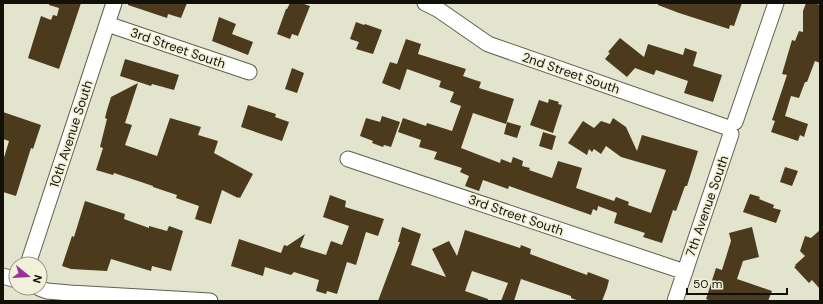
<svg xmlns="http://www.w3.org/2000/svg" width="823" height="304" font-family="'DM Sans',sans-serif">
<rect width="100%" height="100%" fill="#e3e4cd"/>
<!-- building -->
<path fill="#4b3a1c" d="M49 3H81L59 69 28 58 41 16 51 20 53 15 57 16 59 8 49 5Z
M128 3H187L181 18 168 14 167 18 128 5Z
M290 3H301L310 6 298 36 292 34 290 39 277 34 286 9H287Z
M658 3H742L734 26 730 25 729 29 679 13 658 5Z
M806 3H814L820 5V63L815 61 807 82H805L799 98 791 96 785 116 808 124 804 137 800 135 798 141 771 132 775 121 772 120 787 75 782 74 792 40 795 41 799 31 803 32V11Z
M219 17 236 24 232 34 253 42 248 55 212 41Z
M356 22 364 25 365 24 382 30 373 54 356 49 359 42 350 39Z
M620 38 644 57 648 44 683 55 685 48 697 52 693 66 722 75 713 102 684 93 688 81 656 70 654 75 635 68 627 77 605 59 610 53 608 52Z
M406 39 421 44 418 54 466 69 463 76 481 82 479 88 514 99 506 124 473 113 461 148 500 163 501 159 511 163 513 157 523 161 522 166 530 168 529 170 552 178 558 161 582 168 576 188 614 201 616 197 629 202 628 205 651 213 666 170 621 157 606 146 601 154 594 149 592 152 589 149 587 155 568 143 583 121 594 128 601 121 610 124 613 118 626 127 637 151 642 135 698 151 687 186H685L676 211 673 210 662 243 643 237 645 233 614 223 617 213 598 206 597 211 593 209 591 215 509 186 508 189 483 180 479 191 465 186 469 176 460 172 462 168 434 159 437 152 419 147 421 140 398 132 403 118 426 126 427 123 452 131 461 106 450 102 454 92 439 87 441 81 407 69 400 90 382 83 390 62 397 64Z
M125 59 179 75 174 90 152 84 151 86 120 76Z
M292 68 304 73 297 93 285 89Z
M138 83 125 123 132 125 125 145 157 156 170 118 201 127 198 135 218 141 214 153 253 174 240 198 238 197V198L222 190 211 224 195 219 199 206 176 198 177 195 153 187V186L114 173 113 175 96 170 103 148 100 147 107 119 105 118 107 110 111 97Z
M549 99 559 102 558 104 562 105 553 133 530 125 539 100 548 103Z
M248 105 276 114 275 117 289 122 282 141 241 127Z
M3 112 41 125 33 149 31 148 16 196 3 192V161L9 141 3 139Z
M382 116 400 122 391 147 384 145 383 147 372 143 373 141 360 136 366 118 380 122Z
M507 122 521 126 517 138 504 134Z
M543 132 556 136 552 150 539 146Z
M785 167 798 171 792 186 780 182Z
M750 194 760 197 759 199 774 205 773 208 781 210 776 223 743 212Z
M330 195 346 201 345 207 384 219 378 236 366 232 356 265 347 262 337 294 327 291 326 294 316 291 319 280 294 272 291 275 265 267 263 276 231 266 239 239 281 253 284 245 287 246 305 234 300 247 326 255 331 241 342 245 349 226 323 217Z
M85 201 125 214 124 219 149 228V226L167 231 169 226 183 231 171 271 152 266 151 271 111 259 107 271 71 269 62 266 72 236 74 237Z
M402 227 421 234 411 265 446 277 432 249 449 241 457 256 465 230 520 248 521 245 531 249 530 254 587 275 588 272 609 280 607 288 602 301H579L571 298V296L521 279 514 301H501L508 283 472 271 465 291 488 299V301H378L400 242H398Z
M752 227 759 257 743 261 737 279 772 291 768 301H711L706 299 716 268 722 270 731 241 729 233Z
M820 230V289L812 280 809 283 794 267 796 266 795 265 805 256 800 251 805 236 811 238Z"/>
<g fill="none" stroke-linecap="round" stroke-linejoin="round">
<!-- minor casing -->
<g stroke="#61614e" stroke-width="17">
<path id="minor" d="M425 3 439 10 488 44 726 127
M107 24 249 72
M735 122 776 3
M348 159 685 272
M28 264 114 3
M3 276 16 280
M39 288 47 291 70 293 210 301
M675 301 731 134"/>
</g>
<!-- minor -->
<use href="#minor" stroke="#fff" stroke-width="15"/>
</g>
<g text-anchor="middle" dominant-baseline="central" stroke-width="4" stroke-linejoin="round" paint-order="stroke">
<!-- street labels -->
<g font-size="13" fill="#111109" stroke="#f1f1da">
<text transform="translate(178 48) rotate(19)">3rd Street South</text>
<text transform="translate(571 73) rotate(19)">2nd Street South</text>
<text transform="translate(71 134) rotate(-72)">10th Avenue South</text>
<text transform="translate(707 206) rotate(-71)">7th Avenue South</text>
<text transform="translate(516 215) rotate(19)">3rd Street South</text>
</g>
</g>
<!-- border -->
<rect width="823" height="304" fill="none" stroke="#111109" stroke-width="8"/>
<!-- north arrow -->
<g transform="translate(28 276) rotate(108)"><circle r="19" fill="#f1f1da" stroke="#979786"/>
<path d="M0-3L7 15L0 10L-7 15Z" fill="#9a3295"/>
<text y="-6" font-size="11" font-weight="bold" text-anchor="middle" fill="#111109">N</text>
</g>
<!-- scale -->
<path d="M687 288v6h100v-6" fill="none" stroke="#111109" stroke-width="2"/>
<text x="693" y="288" font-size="12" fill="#111109" stroke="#f1f1da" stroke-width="3" paint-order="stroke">50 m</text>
</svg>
